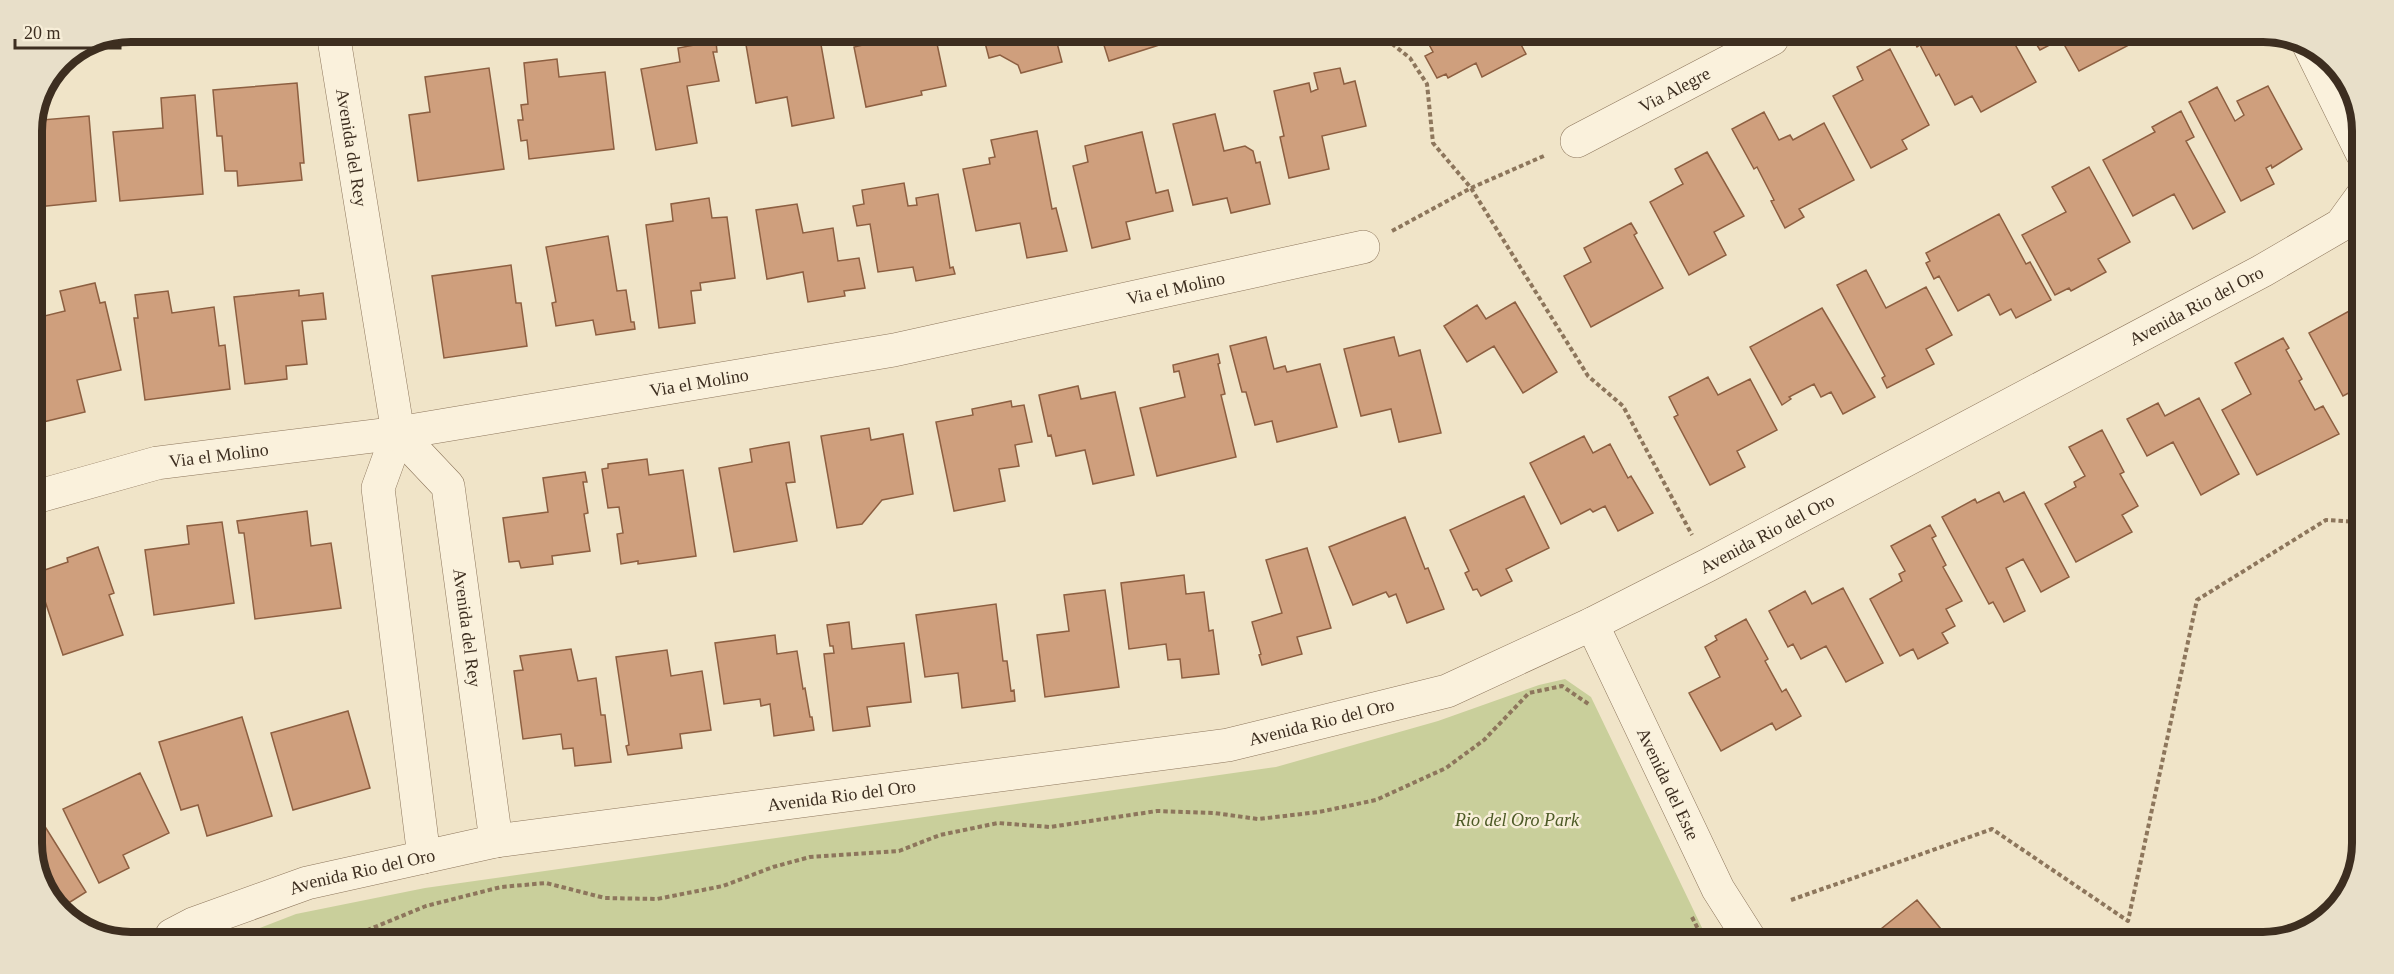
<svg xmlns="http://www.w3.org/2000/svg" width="2394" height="974" font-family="'Times New Roman',serif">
<rect width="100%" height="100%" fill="#f0e4c8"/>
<!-- green -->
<path fill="#c9cf9b" d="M1565 679 1591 697 1705 934 1692 941 239 936 296 914 425 888 1276 767 1438 721 1539 685Z"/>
<!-- building -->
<path fill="#cf9f7d" stroke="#8d5f41" stroke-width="1.5" d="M745 39H820L834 118 792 126 787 97 756 103Z
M889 39H936L946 86 921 91 922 95 866 107 854 47Z
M984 39H1056L1062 62 1021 73 1018 65 1000 55 989 58Z
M1102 39H1178L1109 61Z
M1426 39H1518L1526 54 1482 77 1476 63 1448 78 1446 74 1437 78 1425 56 1433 52Z
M1913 39H1972L1974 43 1983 39H2012L2036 82 1981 112 1972 96 1955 105 1939 74 1936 76 1920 45 1917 47Z
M2033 39H2061L2040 50Z
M2061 39H2126L2129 45 2079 71Z
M716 41 717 52H713L719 81 687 86 697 143 656 150 641 69 680 62 678 48Z
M1890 49 1929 125 1902 140 1907 149 1871 168 1833 96 1863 80 1857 67Z
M557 59 559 77 605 72 614 149 529 159 527 140 521 141 518 120H523L521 105 528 104 524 63Z
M489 68 504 169 418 181 409 115 430 112 425 77Z
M1340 68 1344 84 1355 81 1366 126 1322 136 1329 169 1289 178 1280 137 1284 136 1274 91 1309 83 1311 92 1318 89 1314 73Z
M297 83 304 163H300L302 180 238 186 237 171H225L222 136H217L213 90Z
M2268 86 2302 149 2272 168 2271 165 2266 168 2274 184 2241 201 2189 102 2217 87 2235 121 2244 115 2237 101Z
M195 95 203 194 120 201 113 132 163 128 161 98Z
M41 105 42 120 89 116 96 201 37 207 35 186 32 187V125Z
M2181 111 2194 137 2186 141 2225 212 2193 229 2174 194 2133 216 2103 160 2155 132 2152 127Z
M1764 112 1779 140 1790 135 1793 140 1824 123 1854 180 1799 209 1804 217 1785 228 1771 201 1774 200 1757 167 1754 169 1732 129Z
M1215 114 1224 151 1245 146 1253 151 1256 163 1260 162 1270 204 1231 213 1227 198 1193 205 1173 124Z
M1037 131 1052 209 1056 208 1067 251 1027 258 1020 223 976 231 963 169 990 164 989 158 995 157 991 140Z
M1142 132 1156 193 1168 190 1173 211 1126 222 1130 239 1092 248 1073 166 1088 162 1085 146Z
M1707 152 1744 216 1714 232 1726 255 1689 275 1650 202 1683 184 1675 169Z
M2089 167 2130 242 2098 259 2106 272 2071 291 2069 288 2055 295 2022 235 2066 212 2052 187Z
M904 183 908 206 917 205 916 198 938 194 950 268 953 267 955 274 916 281 913 267 878 272 870 224 857 226 853 206 864 204 862 190Z
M709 198 712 218 727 217 735 278 700 283 701 290 691 291 695 323 659 328 646 225 673 221 671 204Z
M797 204 803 233 833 228 838 261 859 258 865 288 844 291 845 296 808 302 803 272 767 279 756 210Z
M1999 214 2026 264 2030 262 2051 300 2016 318 2011 309 2000 315 1989 294 1958 311 1939 276 1934 279 1926 263 1930 261 1926 253Z
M1631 223 1637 233 1634 235 1663 288 1591 327 1564 276 1591 262 1584 248Z
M608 236 617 291 626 290 631 322H634L635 329 596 335 593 320 556 326 552 303 556 302 546 247Z
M511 265 516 303H521L527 346 444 358 432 276Z
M1866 270 1886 308 1926 287 1952 335 1926 349 1934 364 1887 388 1882 378 1885 376 1837 285Z
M95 283 100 303 105 302 121 370 77 380 85 412 43 422 32 376V319L65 311 60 291Z
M299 290V296L323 293 326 319 302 321 307 364 286 366 287 379 245 384 234 297Z
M168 291 172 313 214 307 219 346 225 345 230 389 145 400 134 318H138L135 295Z
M1515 302 1557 372 1523 393 1494 346 1467 362 1444 326 1477 305 1486 319Z
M1822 308 1875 397 1843 414 1831 392 1821 397 1814 384 1789 397 1791 399 1782 405 1750 347Z
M2351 310 2359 324 2360 323V387L2343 396 2309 333Z
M1266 337 1274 369 1285 366 1287 372 1320 364 1337 427 1277 442 1272 421 1255 425 1246 392H1242L1230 346Z
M1394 337 1399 356 1420 350 1441 433 1399 442 1391 409 1361 416 1344 349Z
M2283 338 2289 348 2286 350 2302 379 2299 381 2315 410 2323 406 2339 434 2257 475 2222 410 2251 394 2235 363Z
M1218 354 1220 363 1218 364 1225 394 1221 395 1236 457 1157 476 1140 408 1185 397 1179 371 1174 372 1173 365Z
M1708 377 1718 395 1750 379 1777 430 1737 451 1745 467 1710 485 1674 417 1678 415 1669 397Z
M1078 386 1081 399 1115 392 1134 475 1093 484 1085 450 1056 456 1051 435 1048 436 1039 395Z
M2199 398 2239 474 2201 495 2173 442 2147 456 2127 419 2158 403 2165 416Z
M1011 401 1012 407 1024 405 1032 442 1015 445 1019 466 999 469 1005 501 954 511 936 422 973 415 972 409Z
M869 428 871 440 903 434 913 494 882 500 862 524 837 528 821 436Z
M2102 430 2124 472 2120 474 2138 506 2122 515 2132 532 2076 562 2045 504 2076 487 2074 482 2085 476 2069 447Z
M1584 436 1593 453 1610 444 1628 478 1631 476 1653 513 1618 531 1605 506 1593 512 1590 509 1561 524 1530 463Z
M789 442 795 482 786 483 797 541 734 552 719 468 752 462 750 449Z
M647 459 649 475 683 470 696 556 638 564V561L621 564 617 534 623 533 619 507 608 508 602 469 608 468V464Z
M585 472 587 482H583L588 513 584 514 590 551 552 556 553 564 521 568 519 561 509 562 503 518 548 512 543 478Z
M1999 492 2004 502 2024 492 2069 577 2041 592 2023 559 2006 568 2025 611 2004 622 1993 602 1989 604 1942 517 1975 499 1977 503Z
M1524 496 1549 548 1506 569 1512 581 1481 596 1477 589 1473 590 1465 573 1469 571 1450 530Z
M307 511 311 546 331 543 341 608 255 619 244 533H239L237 521Z
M1405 517 1425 569 1428 568 1444 609 1407 623 1396 594 1389 597 1386 592 1353 605 1329 547Z
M222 522 234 603 154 615 145 550 189 544 187 526Z
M1930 525 1936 536 1932 538 1946 565 1943 567 1962 601 1946 609 1955 626 1942 633 1948 643 1918 659 1913 649 1900 656 1870 599 1902 581 1899 574 1905 571 1891 546Z
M98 547 114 593 109 595 123 635 63 655 40 586 37 587 33 574 68 562 67 558Z
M1307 548 1331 628 1297 637 1302 654 1262 665 1259 655 1261 654 1252 622 1282 613 1266 560Z
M1184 575 1186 594 1204 592 1209 631 1213 630 1219 674 1182 678 1180 659 1168 660 1166 644 1129 649 1121 583Z
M1843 588 1883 663 1846 682 1826 646 1801 659 1793 644 1788 647 1769 611 1805 591 1812 604Z
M1105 590 1119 687 1045 697 1037 635 1069 631 1064 595Z
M996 604 1003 661H1007L1011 691 1014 690 1015 701 962 708 958 673 925 677 916 615Z
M1746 619 1768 659 1765 661 1782 692 1786 689 1801 716 1776 730 1772 723 1721 751 1689 693 1720 677 1705 647 1717 640 1715 636Z
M849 622 852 649 904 643 911 702 867 707 870 726 833 731 824 654 834 653 833 646H830L827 625Z
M775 635 777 654 797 651 803 689 805 688 810 717H812L814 730 774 736 770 704 761 706 760 699 724 704 715 643Z
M571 649 578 681 596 678 601 715H605L611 762 575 766 573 748 563 749 561 734 523 739 514 671 523 670 520 656Z
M667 650 671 676 702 671 711 730 680 734 682 748 628 755 626 746 629 745 616 657Z
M348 711 370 788 293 810 271 733Z
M242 717 272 816 207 836 198 805 181 810 159 742Z
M140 773 169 833 123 855 129 868 99 883 63 809Z
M39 817 86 892 59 909 52 903 32 850V821Z
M1917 900 1945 934 1936 941H1866Z"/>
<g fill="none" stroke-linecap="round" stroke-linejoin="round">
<!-- minor casing -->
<g stroke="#8d765c" stroke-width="34">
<g id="minor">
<path id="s1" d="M334 39 398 433 378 488 424 857"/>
<path d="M2309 45 2362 153"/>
<path id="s2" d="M1577 141 1772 39"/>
<path id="s3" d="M398 433 448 486 496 841"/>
<path id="s4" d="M32 498 157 463 398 433 894 350 1363 247"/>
<path id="s5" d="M1592 624 1718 889 1751 941"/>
<path id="s6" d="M172 935 193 924 307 883 496 841 1228 745 1447 691 1592 624 1708 565 2262 271 2341 225 2362 196"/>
</g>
</g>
<!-- path -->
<path stroke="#8d765c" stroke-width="4" stroke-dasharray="4.5 3" stroke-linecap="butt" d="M1386 39 1410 58 1427 84 1433 143 1471 188 1588 376 1623 406 1692 535
M1392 231 1471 188 1546 155
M1791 900 1992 829 2128 921 2197 600 2326 520 2358 522
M1692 917 1704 941
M353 936 426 906 501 887 546 883 605 898 657 899 723 886 773 867 810 857 899 851 940 835 998 823 1050 827 1157 811 1214 813 1258 819 1319 812 1376 800 1446 768 1484 740 1529 693 1562 686 1590 705"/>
<!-- minor -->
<use href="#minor" stroke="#faf1dc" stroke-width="33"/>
</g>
<g text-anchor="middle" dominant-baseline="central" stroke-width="5" stroke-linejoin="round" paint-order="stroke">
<!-- street labels -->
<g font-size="18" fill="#3d2e20" stroke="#f7eed8">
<text stroke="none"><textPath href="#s2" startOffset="110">Via Alegre</textPath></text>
<text stroke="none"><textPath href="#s1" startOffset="110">Avenida del Rey</textPath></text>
<text stroke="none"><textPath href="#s4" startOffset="1164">Via el Molino</textPath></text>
<text stroke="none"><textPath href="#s6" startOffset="2145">Avenida Rio del Oro</textPath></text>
<text stroke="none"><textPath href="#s4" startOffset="678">Via el Molino</textPath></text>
<text stroke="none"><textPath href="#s4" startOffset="192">Via el Molino</textPath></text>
<text stroke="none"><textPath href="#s6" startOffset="1659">Avenida Rio del Oro</textPath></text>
<text stroke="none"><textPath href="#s3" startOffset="216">Avenida del Rey</textPath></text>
<text stroke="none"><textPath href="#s6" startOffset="1173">Avenida Rio del Oro</textPath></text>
<text stroke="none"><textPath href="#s5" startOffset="177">Avenida del Este</textPath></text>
<text stroke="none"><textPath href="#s6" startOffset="687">Avenida Rio del Oro</textPath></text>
<text stroke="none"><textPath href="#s6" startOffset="201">Avenida Rio del Oro</textPath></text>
</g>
<!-- park labels -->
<g font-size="18" font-style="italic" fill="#4d5a26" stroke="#f7eed8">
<text x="1517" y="820">Rio del Oro Park</text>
</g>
</g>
<!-- crop -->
<path d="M0 0H2394V974H0ZM131 42H2263A89 89 0 0 1 2352 131V843A89 89 0 0 1 2263 932H131A89 89 0 0 1 42 843V131A89 89 0 0 1 131 42Z" fill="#e8dfc9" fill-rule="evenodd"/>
<path fill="none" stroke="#3d2e20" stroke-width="8" d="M131 42H2263A89 89 0 0 1 2352 131V843A89 89 0 0 1 2263 932H131A89 89 0 0 1 42 843V131A89 89 0 0 1 131 42Z"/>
<!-- scale -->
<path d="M15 39v9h105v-9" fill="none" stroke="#3d2e20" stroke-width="3"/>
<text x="24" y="39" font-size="18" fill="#3d2e20" stroke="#f7eed8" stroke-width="4.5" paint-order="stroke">20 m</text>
</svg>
